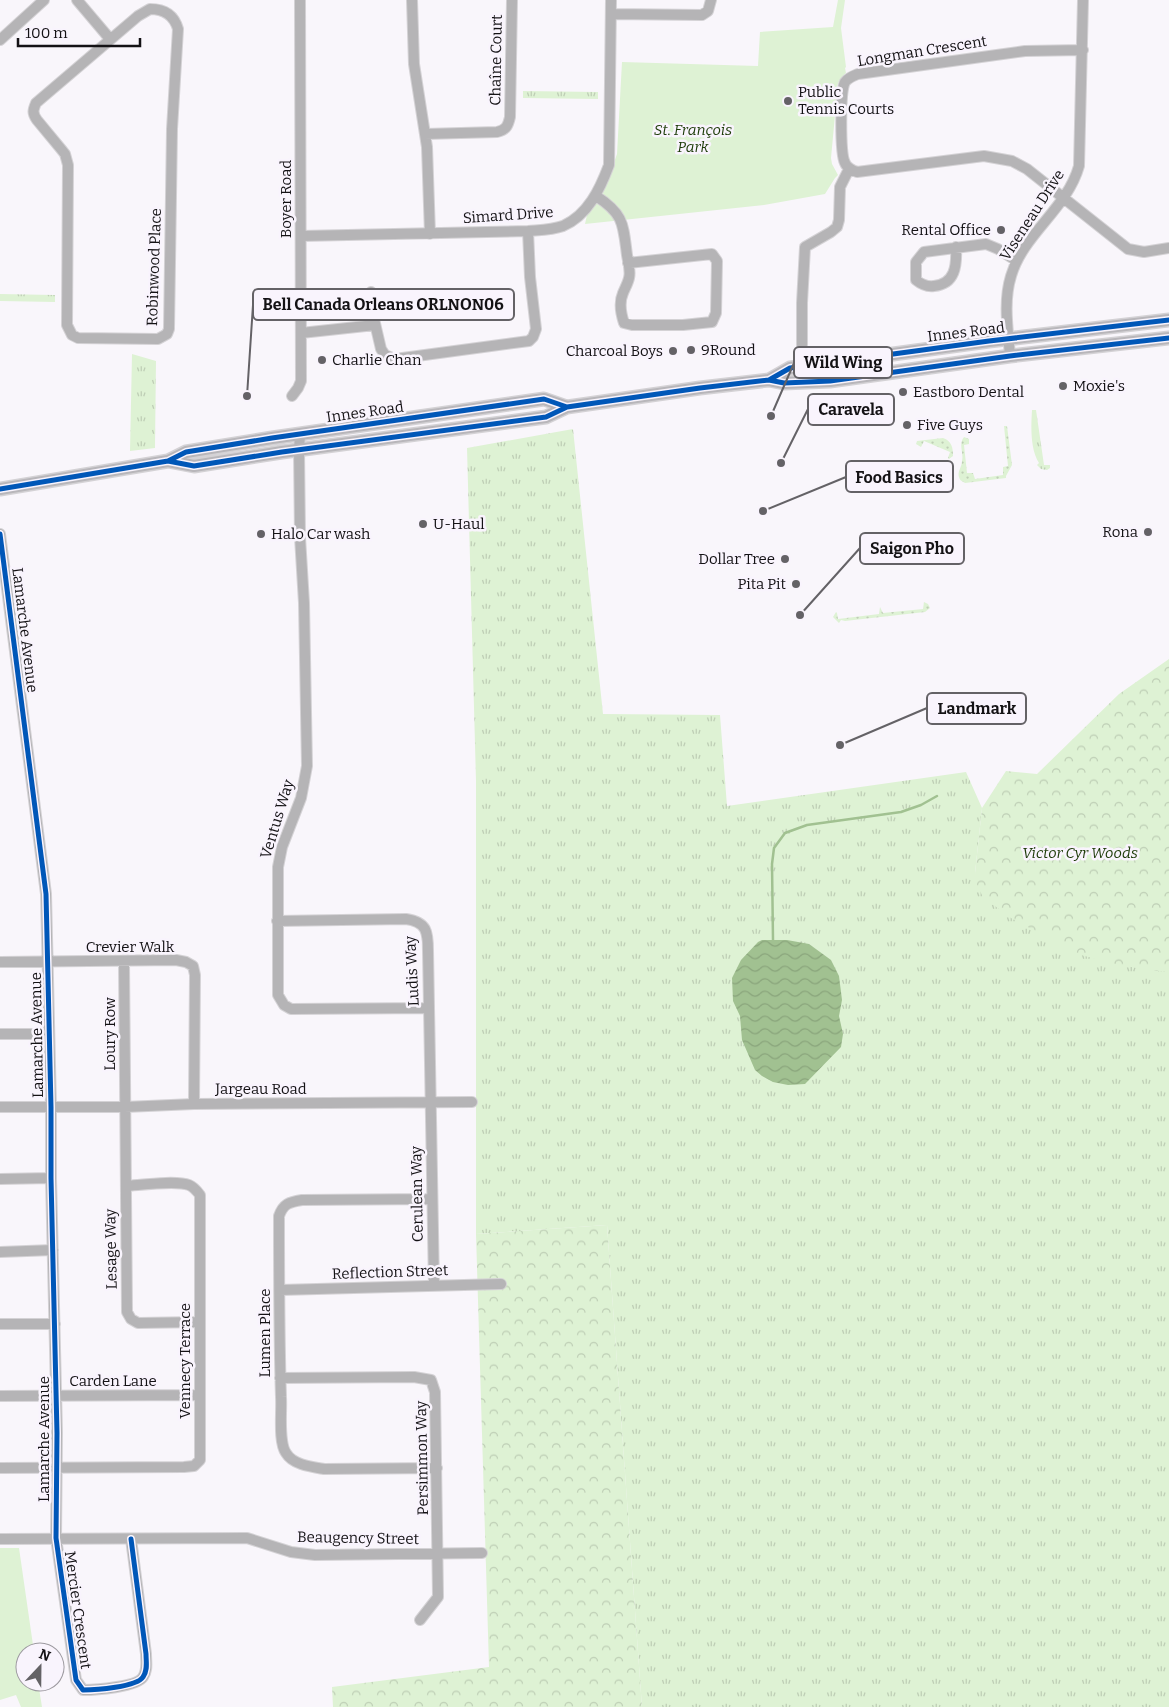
<svg xmlns="http://www.w3.org/2000/svg" width="1169" height="1707" font-family="Bitter,serif">
<defs>
<pattern id="grass-tufts" width="24" height="20" patternUnits="userSpaceOnUse" patternTransform="scale(1.25)"><rect width="24" height="20" fill="#def2d4"/><path d="M3 7l-1-3M5 7V3M7 7l1-3M15 17l-1-3M17 17v-4M19 17l1-3" fill="none" stroke="#beceb5"/></pattern>
<pattern id="forest-crowns" width="20" height="18" patternUnits="userSpaceOnUse" patternTransform="scale(1.25)"><rect width="20" height="18" fill="#def2d4"/><path d="M2 6a3 3 0 1 1 6 0M12 15a3 3 0 1 1 6 0" fill="none" stroke="#beceb5"/></pattern>
<pattern id="garden-dots" width="8" height="8" patternUnits="userSpaceOnUse" patternTransform="scale(1.25)"><rect width="8" height="8" fill="#def2d4"/><path d="M2 2h.1M6 6h.1" fill="none" stroke="#beceb5" stroke-width="1.8" stroke-linecap="round"/></pattern>
<pattern id="water-waves" width="16" height="10" patternUnits="userSpaceOnUse" patternTransform="scale(1.25)"><rect width="16" height="10" fill="#a1c191"/><path d="M0 5q4-4 8 0t8 0" fill="none" stroke="#8aa57c"/></pattern>
</defs>
<rect width="100%" height="100%" fill="#f9f6fb"/>
<!-- grass -->
<path fill="url(#grass-tufts)" d="M523 91 598 92V99L523 98Z
M0 294 55 295V302L0 301Z
M132 354 156 361 155 446V448L130 451Z
M1032 410H1036L1044 465H1050V468L1047 470 1041 469 1037 465 1039 463C1030 449 1031 426 1032 410Z
M573 429 603 714 720 715 727 806 966 772 982 808 975 873 1156 971H1169V1707H642L607 1225 476 1234V781L467 448Z"/>
<!-- forest -->
<path fill="url(#forest-crowns)" d="M1169 659V971H1156L1119 965 1081 955 1011 918 983 897 977 885 975 873 982 808 1006 771 1037 774 1119 694Z
M607 1225 642 1707H333L332 1687 489 1667 476 1234Z"/>
<!-- park -->
<path fill="#def2d4" d="M838 0H845L841 28 846 67 845 68 846 73C839 79 836 85 837 94L831 158 832 164 838 175 835 178 825 194 764 205 585 224 587 215 605 188 617 154 622 62 758 66 760 32 833 27Z
M0 1548H19L34 1652H25V1682H38L42 1707H21L16 1695 0 1700Z"/>
<!-- garden -->
<path fill="url(#garden-dots)" d="M1004 426H1007L1012 465 1006 476V478L965 483C962 481 960 481 959 477 957 472 962 467 962 461 964 452 958 445 964 437L969 439V444L964 445 967 473H973L975 479 1003 475V467L1008 466Z
M943 438C952 441 953 448 953 456L949 459 948 458 950 452 924 441 921 447 916 444 917 441Z
M924 602 928 604 930 608 925 612 845 621 841 620 839 623 833 617 836 612 837 613 838 619 879 614 880 607 883 613 923 609Z"/>
<!-- water -->
<path fill="url(#water-waves)" d="M762 940H787L809 944 831 960 839 976 842 1000 839 1016 843 1034 841 1047 805 1084 788 1085 773 1082 762 1076 755 1070 742 1040 740 1016 733 1001 732 978 741 960 758 942Z"/>
<g fill="none" stroke-linecap="round" stroke-linejoin="round">
<!-- stream -->
<path stroke="#a1c191" stroke-width="2.5" d="M773 940 772 864 774 848 785 833 807 825 901 812 921 805 937 796"/>
<!-- minor casing -->
<g stroke="#d4d2d5" stroke-width="12">
<path id="minor" d="M77 0 110 39
M412 0 414 64 427 147 430 234
M150 9C164 9 174 15 178 29L172 129 169 329 167 334 158 339 78 338 72 335 67 325 68 165 65 154 61 149 37 120C32 113 33 110 36 103L138 16Z
M611 14 702 15 708 11 711 0
M0 40 44 0
M1083 50 1025 51 858 74C853 76 849 77 845 82 840 91 840 154 845 163 847 168 852 170 857 172L984 156 1012 161 1027 169 1128 249 1144 252 1169 248
M425 134 497 132C506 130 508 126 510 117L512 0
M596 196C624 214 623 224 627 255 628 262 631 271 629 278 628 283 625 288 623 293 619 302 621 314 624 323L632 325H683L712 322 716 313 717 261 712 254 628 263
M301 236 528 231C540 230 552 230 563 226 588 215 600 189 609 165L611 0
M956 247C957 266 955 284 934 286 927 287 922 285 916 280V262L924 252 986 244 998 249 1017 261
M371 292 374 319 381 349 385 355 395 359 529 341 533 337 536 329 530 277 528 231
M301 333 375 325
M802 345V303L805 247 831 232 837 227 839 220 840 187 849 169
M1010 356C1008 330 1003 302 1011 276 1023 234 1067 209 1079 166L1083 0
M292 396 298 388 301 381 300 0
M300 434 299 450 300 537 304 603 307 766 301 798 282 847 278 867V995L284 1005 291 1009 429 1008
M0 534 46 894 51 1107V1178L57 1433 56 1538 76 1680 83 1690C95 1690 137 1687 143 1677 148 1670 146 1662 146 1654L131 1539
M277 921 406 919C427 922 428 932 428 951L434 1286
M0 962 176 960 186 962 193 966 195 975 194 1104
M124 962 127 1312 131 1319 138 1323 200 1322
M0 1034H49
M0 1107H125L194 1104 472 1102
M0 1179 51 1178
M431 1199 302 1200C289 1202 283 1204 279 1216 279 1276 279 1337 281 1397 282 1411 278 1442 286 1453 293 1465 312 1467 324 1469L437 1468
M0 1252 53 1250
M280 1290 501 1284
M0 1324H55
M280 1378 414 1377 431 1380 435 1392 438 1597 420 1620
M0 1396 199 1395
M0 1468 184 1467 194 1466 200 1460V1195C197 1191 194 1187 189 1185 176 1180 141 1185 126 1186
M0 1539 247 1538 291 1552 315 1555 482 1553"/>
</g>
<!-- major casing -->
<g stroke="#d4d2d5" stroke-width="15">
<path id="major" d="M769 380 790 368 989 341 1169 320
M168 461 194 466 282 452 546 417 567 407 700 388 769 380 784 383 830 381 1010 356 1169 338
M0 489 168 461 186 452 272 438 544 399 567 407"/>
</g>
<!-- minor -->
<use href="#minor" stroke="#b5b4b6" stroke-width="10"/>
<!-- major -->
<use href="#major" stroke="#b8b6ba" stroke-width="12"/>
<!-- cycleway casing -->
<g stroke="#f9f4fd" stroke-width="8">
<path id="cycleway" d="M769 380 790 368 989 341 1169 320
M168 461 194 466 282 452 546 417 567 407 700 388 769 380 784 383 830 381 1010 356 1169 338
M0 489 168 461 186 452 272 438 544 399 567 407
M0 534 46 894 51 1107V1178L57 1433 56 1538 76 1680 83 1690C95 1690 137 1687 143 1677 148 1670 146 1662 146 1654L131 1539"/>
</g>
<!-- cycleway -->
<use href="#cycleway" stroke="#0057b8" stroke-width="5"/>
</g>
<!-- markers -->
<g fill="#646266" stroke="#f9f4fd" stroke-width="2">
<circle cx="788" cy="101" r="5"/>
<circle cx="1001" cy="230" r="5"/>
<circle cx="691" cy="350" r="5"/>
<circle cx="673" cy="351" r="5"/>
<circle cx="322" cy="360" r="5"/>
<circle cx="1063" cy="386" r="5"/>
<circle cx="903" cy="392" r="5"/>
<circle cx="907" cy="425" r="5"/>
<circle cx="423" cy="524" r="5"/>
<circle cx="1148" cy="532" r="5"/>
<circle cx="261" cy="534" r="5"/>
<circle cx="785" cy="559" r="5"/>
<circle cx="796" cy="584" r="5"/>
</g>
<g text-anchor="middle" dominant-baseline="central" stroke-width="5" stroke-linejoin="round" paint-order="stroke">
<!-- street labels -->
<g font-size="15" fill="#141215" stroke="#f9f4fd">
<text transform="translate(922 51) rotate(-9)">Longman Crescent</text>
<text transform="translate(496 60) rotate(-89)">Chaîne Court</text>
<text transform="translate(286 199) rotate(-90)">Boyer Road</text>
<text transform="translate(508 215) rotate(-4)">Simard Drive</text>
<text transform="translate(1032 215) rotate(-57)">Viseneau Drive</text>
<text transform="translate(154 267) rotate(-88)">Robinwood Place</text>
<text transform="translate(966 332) rotate(-7)">Innes Road</text>
<text transform="translate(365 412) rotate(-8)">Innes Road</text>
<text transform="translate(25 630) rotate(83)">Lamarche Avenue</text>
<text transform="translate(277 819) rotate(-73)">Ventus Way</text>
<text x="130" y="947">Crevier Walk</text>
<text transform="translate(412 971) rotate(-93)">Ludis Way</text>
<text transform="translate(110 1034) rotate(-90)">Loury Row</text>
<text transform="translate(37 1035) rotate(-91)">Lamarche Avenue</text>
<text x="261" y="1089">Jargeau Road</text>
<text transform="translate(417 1194) rotate(-91)">Cerulean Way</text>
<text transform="translate(111 1249) rotate(-91)">Lesage Way</text>
<text transform="translate(390 1272) rotate(-2)">Reflection Street</text>
<text transform="translate(265 1333) rotate(-90)">Lumen Place</text>
<text transform="translate(185 1361) rotate(-90)">Vennecy Terrace</text>
<text x="113" y="1381">Carden Lane</text>
<text transform="translate(44 1439) rotate(-90)">Lamarche Avenue</text>
<text transform="translate(422 1458) rotate(-91)">Persimmon Way</text>
<text transform="translate(358 1538) rotate(1)">Beaugency Street</text>
<text transform="translate(78 1610) rotate(82)">Mercier Crescent</text>
</g>
<!-- poi labels -->
<g font-size="15" fill="#141215" stroke="#f9f4fd" text-anchor="start">
<text x="798" y="92">Public<tspan x="798" dy="17">Tennis Courts</tspan></text>
<text x="991" y="230" text-anchor="end">Rental Office</text>
<text x="701" y="350">9Round</text>
<text x="663" y="351" text-anchor="end">Charcoal Boys</text>
<text x="332" y="360">Charlie Chan</text>
<text x="1073" y="386">Moxie's</text>
<text x="913" y="392">Eastboro Dental</text>
<text x="917" y="425">Five Guys</text>
<text x="433" y="524">U-Haul</text>
<text x="1138" y="532" text-anchor="end">Rona</text>
<text x="271" y="534">Halo Car wash</text>
<text x="775" y="559" text-anchor="end">Dollar Tree</text>
<text x="786" y="584" text-anchor="end">Pita Pit</text>
</g>
<!-- park labels -->
<g font-size="15" font-style="italic" fill="#1c3b07" stroke="#f9f4fd">
<text x="693" y="130">St. François<tspan x="693" dy="17">Park</tspan></text>
<text x="1080" y="853">Victor Cyr Woods</text>
</g>
</g>
<!-- callouts -->
<path fill="none" stroke="#646266" stroke-width="2" d="M247 396L253 305M771 416L794 363M781 463L808 409M763 511L846 477M800 615L860 548M840 745L927 708"/>
<g fill="#646266" stroke="#f9f4fd" stroke-width="2">
<circle cx="247" cy="396" r="5"/>
<circle cx="771" cy="416" r="5"/>
<circle cx="781" cy="463" r="5"/>
<circle cx="763" cy="511" r="5"/>
<circle cx="800" cy="615" r="5"/>
<circle cx="840" cy="745" r="5"/>
</g>
<g fill="#f9f4fd" stroke="#646266" stroke-width="2">
<rect x="253" y="289" width="261" height="31" rx="5"/>
<rect x="794" y="347" width="98" height="31" rx="5"/>
<rect x="808" y="394" width="86" height="31" rx="5"/>
<rect x="846" y="461" width="107" height="31" rx="5"/>
<rect x="860" y="533" width="104" height="31" rx="5"/>
<rect x="927" y="693" width="99" height="31" rx="5"/>
</g>
<g font-size="16" text-anchor="middle" font-weight="bold" fill="#141215">
<text x="383" y="310">Bell Canada Orleans ORLNON06</text>
<text x="843" y="368">Wild Wing</text>
<text x="851" y="415">Caravela</text>
<text x="899" y="483">Food Basics</text>
<text x="912" y="554">Saigon Pho</text>
<text x="977" y="714">Landmark</text>
</g>
<!-- north arrow -->
<g transform="translate(40 1667) rotate(22)"><circle r="24" fill="#f9f4fd" stroke="#9d9aa0"/>
<path d="M0-4L9 19L0 12L-9 19Z" fill="#646266"/>
<text y="-8" font-size="14" font-weight="bold" text-anchor="middle" fill="#141215">N</text>
</g>
<!-- scale -->
<path d="M18 38v8h122v-8" fill="none" stroke="#141215" stroke-width="2.5"/>
<text x="25" y="38" font-size="15" fill="#141215" stroke="#f9f4fd" stroke-width="4" paint-order="stroke">100 m</text>
</svg>
